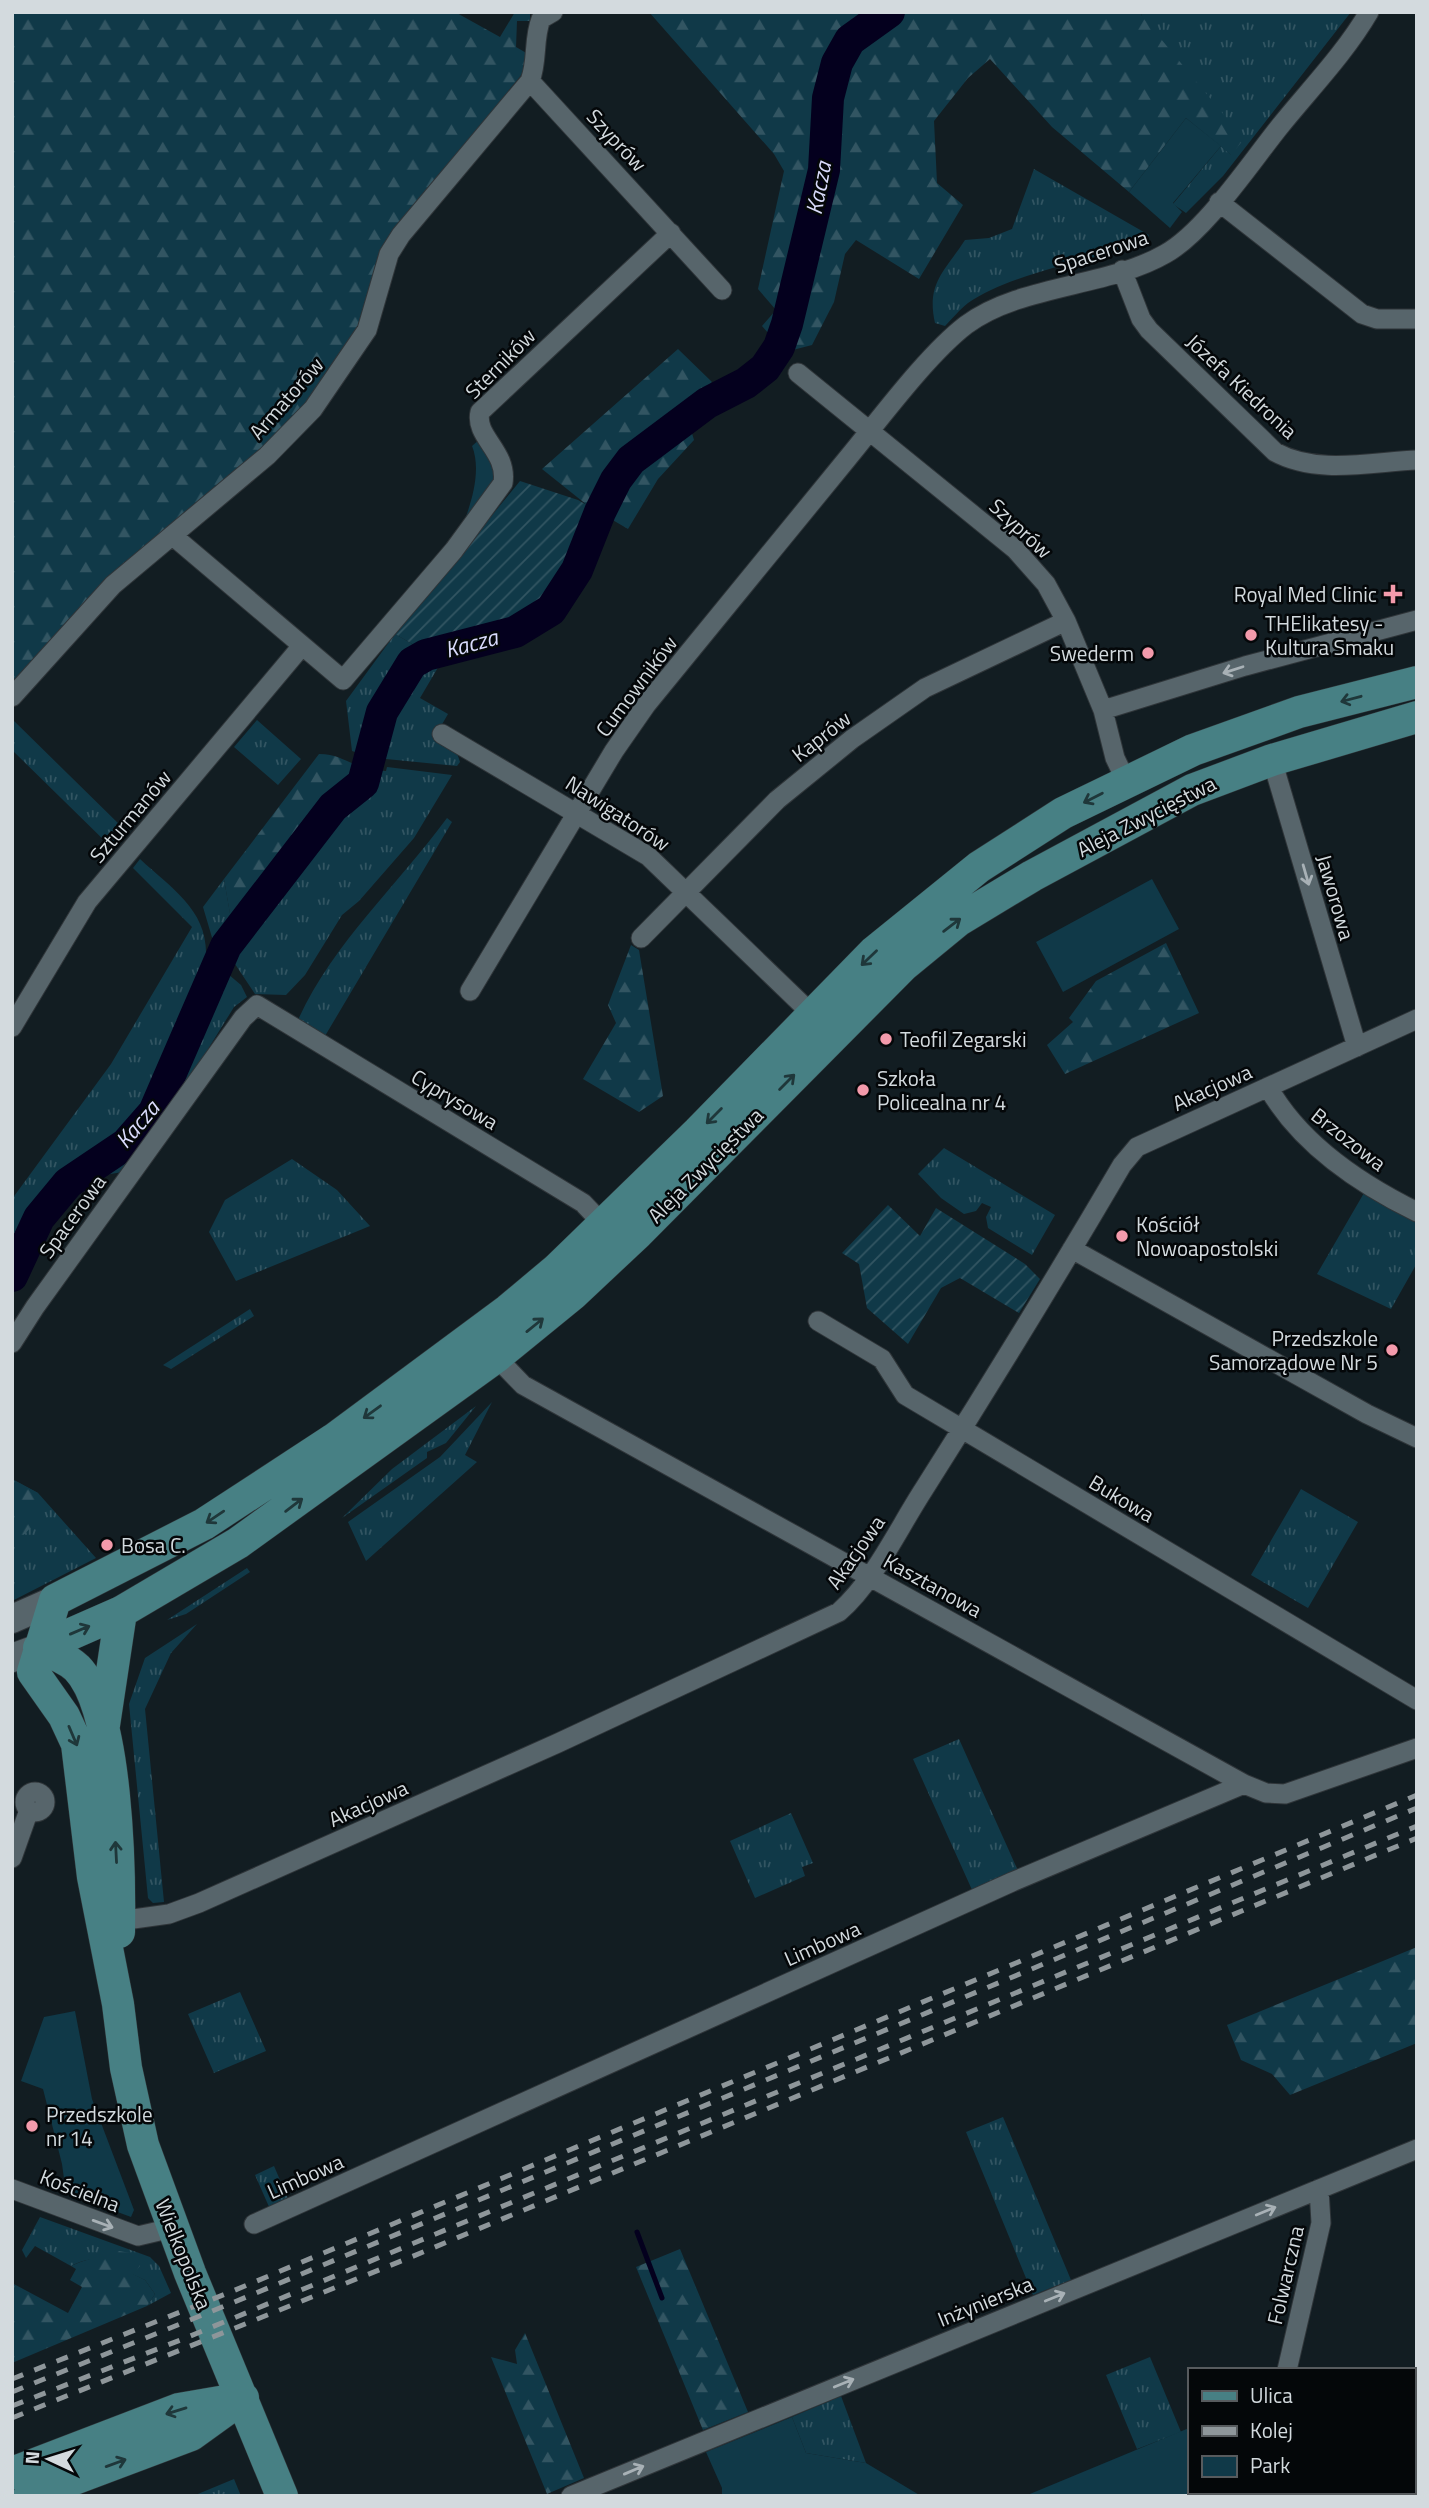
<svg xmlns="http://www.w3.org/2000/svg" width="1429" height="2508" font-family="'Titillium Web',sans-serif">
<defs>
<pattern id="grass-tufts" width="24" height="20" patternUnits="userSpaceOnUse" patternTransform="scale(1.75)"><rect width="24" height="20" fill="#103948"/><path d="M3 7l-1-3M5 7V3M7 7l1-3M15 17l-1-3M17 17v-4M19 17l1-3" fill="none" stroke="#325562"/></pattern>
<pattern id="forest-firs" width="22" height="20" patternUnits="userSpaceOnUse" patternTransform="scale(1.75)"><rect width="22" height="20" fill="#103948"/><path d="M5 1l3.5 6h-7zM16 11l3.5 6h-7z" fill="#325562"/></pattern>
<pattern id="garden-furrows" width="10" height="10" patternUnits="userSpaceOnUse" patternTransform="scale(1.75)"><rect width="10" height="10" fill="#103948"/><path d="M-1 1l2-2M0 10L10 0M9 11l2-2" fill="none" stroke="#325562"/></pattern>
</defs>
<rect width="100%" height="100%" fill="#121d22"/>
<!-- grass -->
<path fill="url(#grass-tufts)" d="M1143 12H1351L1223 176 1186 213 1173 204 1221 146 1231 155 1141 15Z
M1034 169 1149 235 1146 243C1094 259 1012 273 968 303 960 309 952 319 945 326L935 323C926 283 945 271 965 240L989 238 1012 229Z
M395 634 421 649C391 676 373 716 368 756L352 751 346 701Z
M436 656 443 659 420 698 448 714 434 738 457 753 460 762 457 766 376 758C381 720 398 671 436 656Z
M12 719 124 829 111 847 12 750Z
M257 720 301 759 278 785 234 747Z
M387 767 452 775 414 838 359 901 342 915 305 975 286 995 255 994 235 964 227 960C257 909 297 862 335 815 348 799 366 792 372 770L386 771Z
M447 818 452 822 325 1036 298 1020C333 943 398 885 447 818Z
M140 859C172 889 208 910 206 957L215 963C192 1013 173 1092 132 1129 119 1141 101 1147 86 1156 52 1175 17 1224 12 1263V1199L111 1064 192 927 133 868Z
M224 879 232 925 235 930 222 940 216 951 203 907Z
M222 969 241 985 247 997 234 1007 192 1075 122 1172 88 1178 129 1147 155 1117Z
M944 1148 1055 1215 1032 1255 988 1228 986 1217 991 1207 982 1203 976 1211 964 1214 941 1198 918 1174Z
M292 1159 337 1190 370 1226 236 1281 209 1232 225 1200Z
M1364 1193 1417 1220V1263L1391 1309 1317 1274Z
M250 1309 254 1316 171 1369 163 1365Z
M492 1402 465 1455 477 1462 366 1561 348 1522 440 1457Z
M476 1406 446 1443 427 1452V1458L342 1518 392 1469Z
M12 1479 38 1493 96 1558 12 1601Z
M1301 1489 1358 1522 1308 1608 1251 1575Z
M247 1568 250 1572 186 1614 167 1620Z
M197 1624 171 1653 145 1709 164 1902 153 1903 148 1898 129 1704 145 1658Z
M959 1739 1019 1873 973 1892 913 1759Z
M791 1813 813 1863 802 1867 805 1876 755 1898 730 1841Z
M240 1992 266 2051 214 2073 188 2014Z
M1003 2117 1071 2280 1033 2295 966 2132Z
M274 2166 289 2201 270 2209 255 2175Z
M40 2217 150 2257 159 2266 171 2293 147 2306 155 2294 145 2280 132 2274 140 2265C115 2261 94 2253 71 2266L35 2246 26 2258 22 2250Z
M1150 2357 1181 2432 1137 2449 1106 2375Z
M841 2396 866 2463 806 2453 792 2417Z
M234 2479 241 2496H193Z"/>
<!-- forest -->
<path fill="url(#forest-firs)" d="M12 12H455L500 37 515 12H530V21H517L516 47 528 54 527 68 391 235 357 329 308 404 12 685Z
M649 12H1143L1141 15 1244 139 1231 155 1186 118 1129 192 1052 127 990 59 968 78 934 121 937 183 963 205 919 279 856 240 845 254 834 302 812 345 785 352 762 326 776 310 758 289 784 171 774 154Z
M678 349 712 382 684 407 694 440 658 479 628 529 587 505 542 469Z
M319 754C340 754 345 763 365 767 355 788 333 801 318 819 288 855 263 893 235 930L232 926 224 879Z
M1166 943 1199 1013 1065 1074 1047 1045 1073 1022 1069 1018 1096 981Z
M631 945 639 950 663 1096 639 1112 583 1079 616 1023 608 1005Z
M12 1479 38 1493C40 1517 32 1531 12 1544Z
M1417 1947V2043L1290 2095 1272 2074 1241 2060 1227 2025Z
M108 2249 130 2253 139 2259 140 2266 133 2274 145 2280 155 2294 147 2306 12 2363V2283L68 2313 82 2287 70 2280 76 2269 71 2266C85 2259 97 2259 108 2249Z
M680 2249 748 2412 703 2430 636 2267Z
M525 2333 584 2478 547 2494 491 2357 517 2364 515 2350Z"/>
<!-- park -->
<path fill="#103948" d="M1186 118 1221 146 1173 203 1182 212 1170 228 1129 192Z
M482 437 497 480 465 519C473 498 481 468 472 446Z
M1152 879 1179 929 1063 992 1036 942Z
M75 2011 92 2099 134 2210 131 2217 66 2193 62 2164 43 2089 21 2081 44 2017Z
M792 2417 806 2453 866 2463 921 2496H722V2488L706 2452Z
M1189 2428V2492H1246L1245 2496H1025Z"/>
<!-- garden -->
<path fill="url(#garden-furrows)" d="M520 481 578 500 596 510 546 598 529 613 466 632 429 649H421L395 634Z
M888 1205 920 1236 936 1208 1025 1264 1040 1279 1019 1313 960 1278 941 1288 908 1344 867 1308 859 1264 842 1253Z"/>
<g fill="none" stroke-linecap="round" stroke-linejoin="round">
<!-- stream -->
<path stroke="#04001e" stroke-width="5" d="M637 2232 662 2298"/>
<!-- river -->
<path stroke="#04001e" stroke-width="32" d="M12 1276 39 1218 68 1183 126 1144 154 1112 226 946 333 807 363 783 382 712 412 663 426 655 515 632 551 610 577 570 600 512 616 480 631 460 707 403 746 383 765 368 779 347 787 324 824 170 828 98 837 63 850 40 889 12"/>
<!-- street casing -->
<g stroke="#2f3539" stroke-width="21">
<path id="street" d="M530 81 722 290
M1219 202 1362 314 1377 319H1417
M1122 270 1141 319 1149 330 1275 452C1317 475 1371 462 1417 460
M798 373 1015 549 1046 584 1066 621 1103 710 1115 758 1126 781
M173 536 343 680 454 550 503 483C508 451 474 437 480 412L671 233
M12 697 113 585 267 456 313 409 367 330 389 254 401 235 530 81C538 61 533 39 541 19L553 12
M1103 710 1245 666 1417 620
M442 734 648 856 812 1014
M1272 760 1357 1047
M641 938 777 800 852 739 925 688 1066 621
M470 991 614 751 646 705C713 623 780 541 847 459 880 419 927 355 966 325 1019 285 1108 287 1165 254 1205 232 1251 162 1281 125 1311 88 1345 53 1369 12
M12 1027 87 902 301 647
M1268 1087C1300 1144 1358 1183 1417 1212
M1072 1249 1367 1414 1417 1438
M818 1321 882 1359 905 1395 1417 1700
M12 1343 35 1307 243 1018 257 1005 583 1203 603 1224
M496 1357 523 1385 1244 1784 1266 1793 1285 1794 1417 1748
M25 1802a10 10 0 1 1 20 0a10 10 0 1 1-20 0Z
M12 1858 29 1810
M119 1921 169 1914 199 1903 558 1743 839 1612C875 1580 898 1529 924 1489 992 1382 1058 1274 1122 1165L1137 1147 1417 1019
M12 2189 138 2236 172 2228
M254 2224 1012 1882 1244 1784
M1287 2370 1321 2223 1319 2189
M571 2496 1417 2149
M1259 2496 1260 2492"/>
</g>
<!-- secondary casing -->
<g stroke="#2f3539" stroke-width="30">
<path id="secondary" d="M12 1619 55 1600
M12 1658 39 1648"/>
</g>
<!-- primary casing -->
<g stroke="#2f3539" stroke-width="33">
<path id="primary" d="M39 1648 121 1612 238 1543 496 1357 573 1294 638 1233 903 966 959 920 1032 876 1192 790 1272 760 1417 717
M39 1648C53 1653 66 1658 77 1668 118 1710 120 1873 119 1932
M104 1725 121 1612
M12 2473 179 2409 243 2398
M29 2496 191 2435 234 2404
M282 2496 190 2273 143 2145 126 2068 118 2004 93 1877 77 1744 64 1716 33 1672 55 1600 204 1524 334 1439 508 1310 557 1269 698 1132 874 952 979 867 1063 813 1193 750 1299 712 1417 682"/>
</g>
<!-- street -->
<use href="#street" stroke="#57656b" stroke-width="19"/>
<!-- secondary -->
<use href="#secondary" stroke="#57656b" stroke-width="28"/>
<!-- primary -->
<use href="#primary" stroke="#478084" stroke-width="32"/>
<!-- rail -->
<path stroke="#8e969a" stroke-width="5" stroke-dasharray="12 12" stroke-linecap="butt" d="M12 2379 228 2293 1417 1795
M12 2392 232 2303 1417 1808
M12 2406 188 2337 1417 1826
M12 2418 411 2257 1417 1838"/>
</g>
<!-- one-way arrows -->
<defs><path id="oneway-shaft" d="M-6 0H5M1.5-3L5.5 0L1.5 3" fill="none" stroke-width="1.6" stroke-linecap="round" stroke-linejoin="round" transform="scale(1.75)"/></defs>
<g stroke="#a8b1b6">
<use href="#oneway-shaft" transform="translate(1233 670) rotate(162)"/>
<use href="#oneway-shaft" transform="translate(1306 875) rotate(74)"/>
<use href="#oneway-shaft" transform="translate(1266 2211) rotate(-22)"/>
<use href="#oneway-shaft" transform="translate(103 2224) rotate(20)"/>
<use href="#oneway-shaft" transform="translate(1055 2297) rotate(-22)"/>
<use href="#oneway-shaft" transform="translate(844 2383) rotate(-22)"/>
<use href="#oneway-shaft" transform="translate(634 2470) rotate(-23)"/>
</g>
<g stroke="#1f373a">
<use href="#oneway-shaft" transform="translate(1351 699) rotate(165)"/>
<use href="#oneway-shaft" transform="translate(1093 798) rotate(153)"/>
<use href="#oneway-shaft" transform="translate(952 925) rotate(-37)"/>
<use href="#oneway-shaft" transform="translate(869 958) rotate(136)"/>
<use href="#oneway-shaft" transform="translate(787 1082) rotate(-45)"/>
<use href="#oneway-shaft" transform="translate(714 1116) rotate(135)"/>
<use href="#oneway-shaft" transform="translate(535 1325) rotate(-39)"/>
<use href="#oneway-shaft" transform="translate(372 1412) rotate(144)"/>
<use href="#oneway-shaft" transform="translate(294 1505) rotate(-37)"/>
<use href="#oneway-shaft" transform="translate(215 1517) rotate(146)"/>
<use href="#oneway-shaft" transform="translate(80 1630) rotate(-23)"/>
<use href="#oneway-shaft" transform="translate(73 1736) rotate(67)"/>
<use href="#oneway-shaft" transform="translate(116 1852) rotate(-93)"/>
<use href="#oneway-shaft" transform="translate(176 2411) rotate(163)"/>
<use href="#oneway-shaft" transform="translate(116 2463) rotate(-20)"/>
</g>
<!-- markers -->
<g fill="#f39aab" stroke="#040709" stroke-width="2.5">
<path d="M1389.5 583.5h7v7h7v7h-7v7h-7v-7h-7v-7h7z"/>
<circle cx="1251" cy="635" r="7"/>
<circle cx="1148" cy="653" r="7"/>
<circle cx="886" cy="1039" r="7"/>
<circle cx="863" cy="1090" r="7"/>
<circle cx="1122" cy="1236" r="7"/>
<circle cx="1392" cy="1350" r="7"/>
<circle cx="107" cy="1545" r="7"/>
<circle cx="32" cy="2126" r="7"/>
</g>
<g text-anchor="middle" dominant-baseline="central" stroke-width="5" stroke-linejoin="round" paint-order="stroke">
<!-- street labels -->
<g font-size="21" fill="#d3dade" stroke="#040709">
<text transform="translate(617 140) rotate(47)">Szyprów</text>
<text transform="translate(1101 251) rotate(-18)">Spacerowa</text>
<text transform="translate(500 363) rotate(-45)">Sterników</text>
<text transform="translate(1242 386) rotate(43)">Józefa Kiedronia</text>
<text transform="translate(286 398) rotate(-49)">Armatorów</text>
<text transform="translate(1021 528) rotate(43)">Szyprów</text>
<text transform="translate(636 686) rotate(-53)">Cumowników</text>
<text transform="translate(821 736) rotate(-38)">Kaprów</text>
<text transform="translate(618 813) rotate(33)">Nawigatorów</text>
<text transform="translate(130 816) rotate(-50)">Szturmanów</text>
<text transform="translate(1146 816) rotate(-27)">Aleja Zwycięstwa</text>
<text transform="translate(1336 897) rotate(74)">Jaworowa</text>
<text transform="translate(1212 1087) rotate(-24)">Akacjowa</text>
<text transform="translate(455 1099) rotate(31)">Cyprysowa</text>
<text transform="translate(1349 1139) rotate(38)">Brzozowa</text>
<text transform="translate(705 1165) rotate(-45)">Aleja Zwycięstwa</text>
<text transform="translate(72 1216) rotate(-54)">Spacerowa</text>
<text transform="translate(1122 1498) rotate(31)">Bukowa</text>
<text transform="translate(855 1552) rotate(-55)">Akacjowa</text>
<text transform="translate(933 1585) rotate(29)">Kasztanowa</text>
<text transform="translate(368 1803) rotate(-24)">Akacjowa</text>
<text transform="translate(822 1943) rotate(-24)">Limbowa</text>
<text transform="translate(305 2176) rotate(-24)">Limbowa</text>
<text transform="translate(80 2190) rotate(21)">Kościelna</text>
<text transform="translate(184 2254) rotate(68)">Wielkopolska</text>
<text transform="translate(1285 2275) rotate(-77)">Folwarczna</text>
<text transform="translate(985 2301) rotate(-22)">Inżynierska</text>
</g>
<!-- poi labels -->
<g font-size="21" fill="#d3dade" stroke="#040709" text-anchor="start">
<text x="1377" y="594" text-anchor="end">Royal Med Clinic</text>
<text x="1265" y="623">THElikatesy -<tspan x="1265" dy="24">Kultura Smaku</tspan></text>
<text x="1134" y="653" text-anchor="end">Swederm</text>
<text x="900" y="1039">Teofil Zegarski</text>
<text x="877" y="1078">Szkoła<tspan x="877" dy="24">Policealna nr 4</tspan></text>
<text x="1136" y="1224">Kościół<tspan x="1136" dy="24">Nowoapostolski</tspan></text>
<text x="1378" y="1338" text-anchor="end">Przedszkole<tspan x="1378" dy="24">Samorządowe Nr 5</tspan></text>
<text x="121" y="1545">Bosa C.</text>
<text x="46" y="2114">Przedszkole<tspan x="46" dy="24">nr 14</tspan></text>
</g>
<!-- water labels -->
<g font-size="23" font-style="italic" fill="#dadcfc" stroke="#040709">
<text transform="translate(818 188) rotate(-79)">Kacza</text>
<text transform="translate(471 643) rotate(-15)">Kacza</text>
<text transform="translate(137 1124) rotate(-50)">Kacza</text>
</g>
</g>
<!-- border -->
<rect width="1429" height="2508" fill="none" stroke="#d3dade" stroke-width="28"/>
<!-- legend -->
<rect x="1188" y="2368" width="228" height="126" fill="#040709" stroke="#575b5e" stroke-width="2"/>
<rect x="1202" y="2391" width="35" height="10" fill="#478084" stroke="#575b5e" stroke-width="2"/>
<text x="1250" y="2403" font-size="21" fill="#d3dade">Ulica</text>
<rect x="1202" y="2426" width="35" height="10" fill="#8e969a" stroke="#575b5e" stroke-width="2"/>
<text x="1250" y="2438" font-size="21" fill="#d3dade">Kolej</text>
<rect x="1202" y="2456" width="35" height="21" fill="#103948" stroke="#575b5e" stroke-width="2"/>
<text x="1250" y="2473" font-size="21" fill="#d3dade">Park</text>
<!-- north arrow -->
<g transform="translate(49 2459) rotate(274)" stroke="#040709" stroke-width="5" paint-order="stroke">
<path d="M0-5L12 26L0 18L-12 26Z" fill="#d3dade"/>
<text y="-10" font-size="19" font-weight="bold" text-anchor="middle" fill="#d3dade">N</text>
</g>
</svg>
